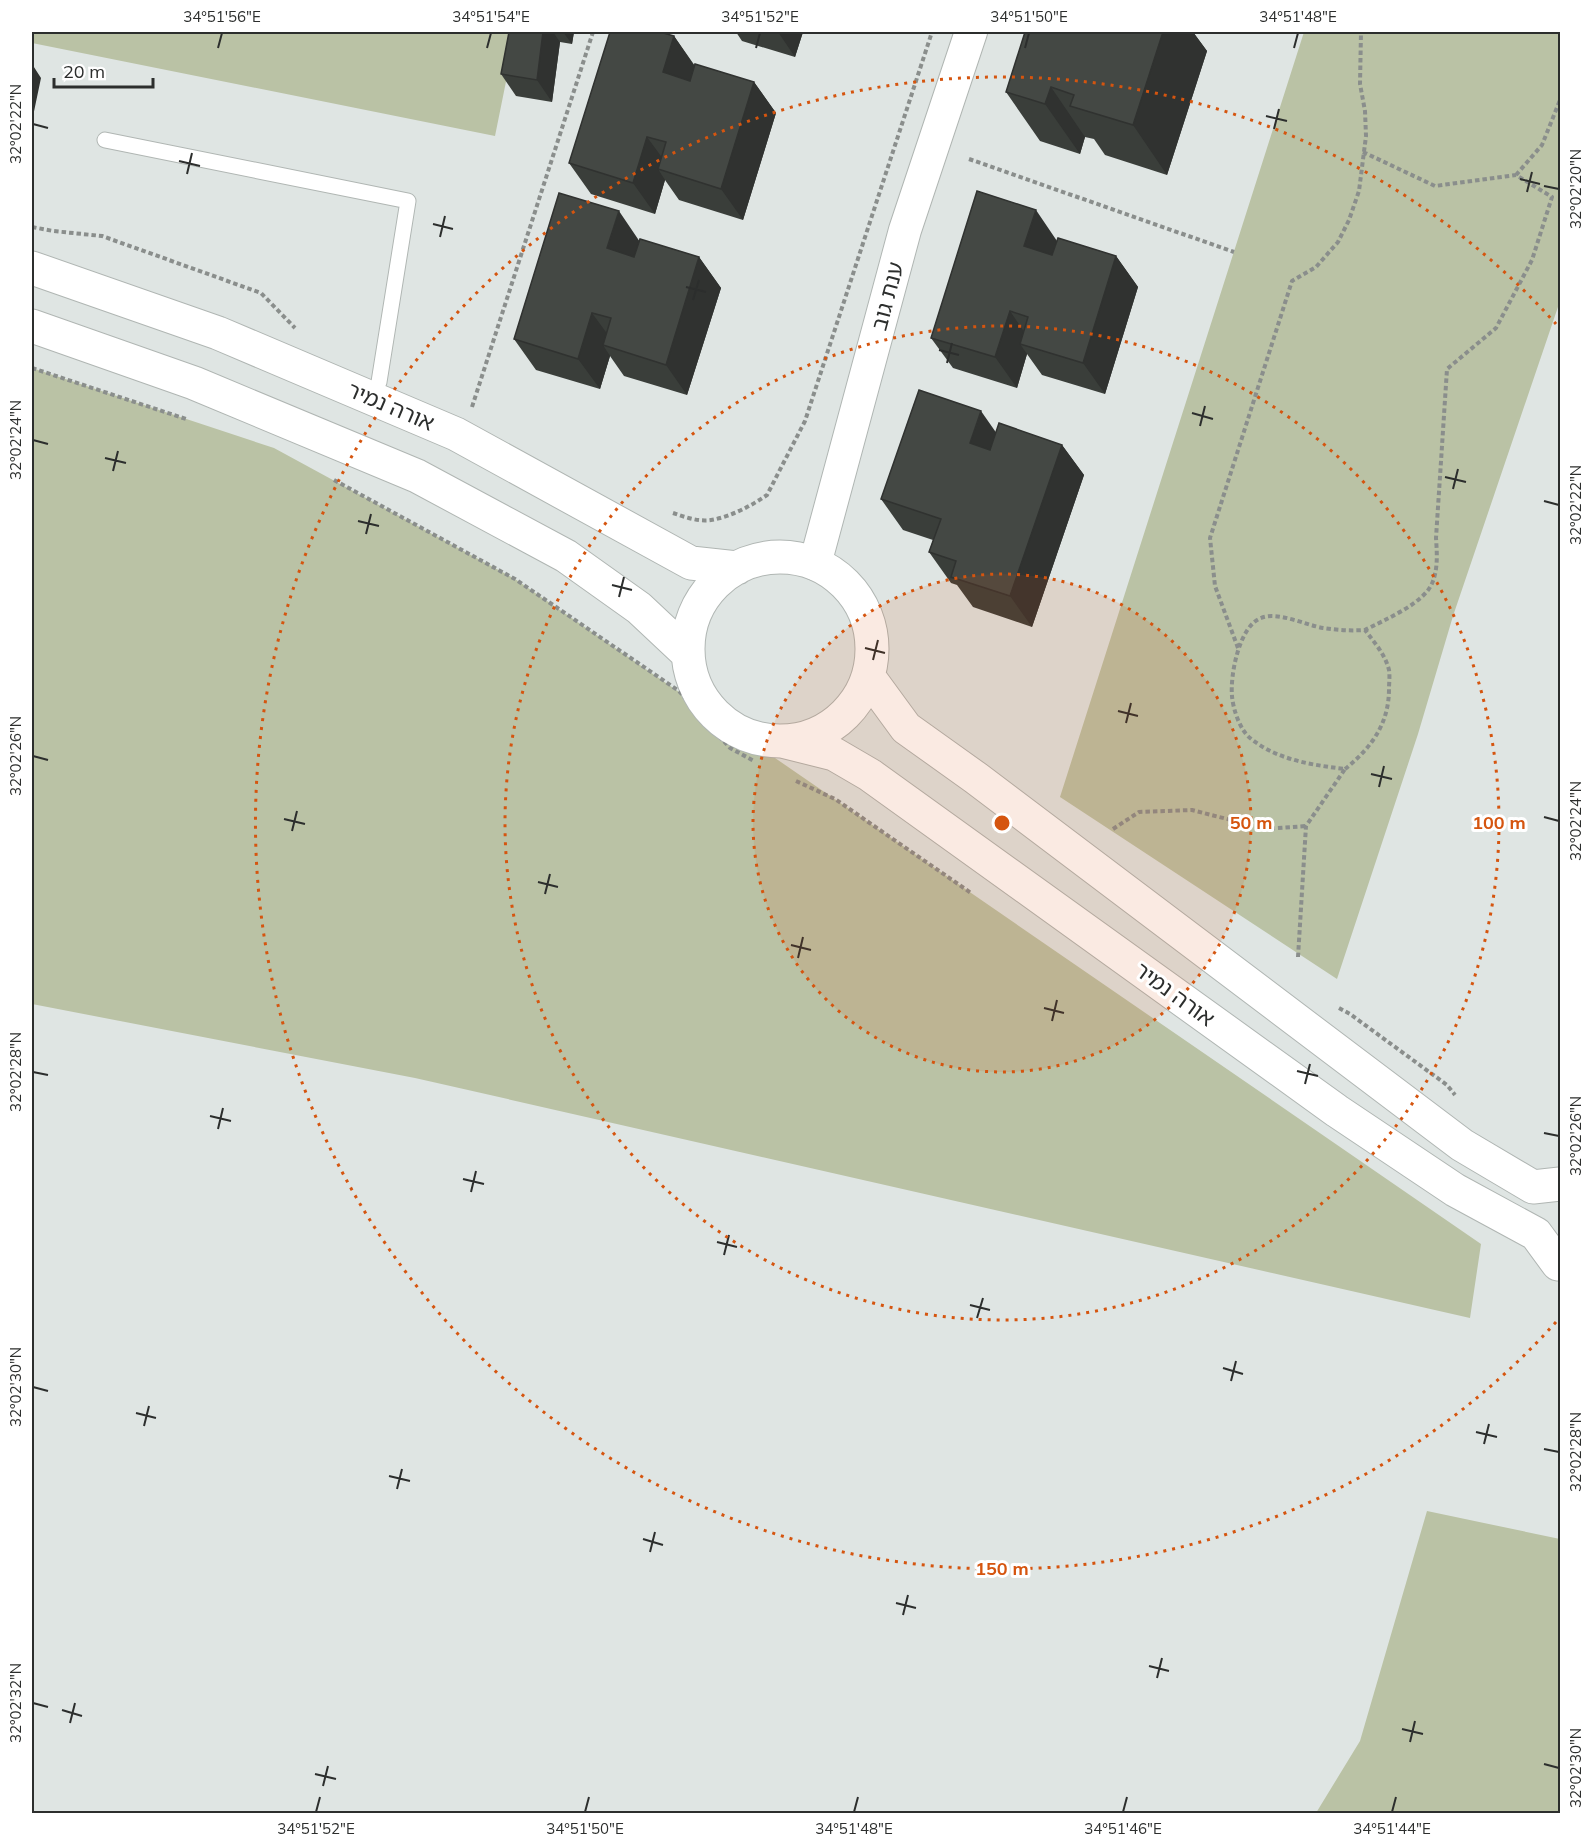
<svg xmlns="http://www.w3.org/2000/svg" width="1592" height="1845" font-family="Mulish,'Noto Sans Hebrew',sans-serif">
<rect width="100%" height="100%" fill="#dfe5e3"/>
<!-- green -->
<path fill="#bac2a5" d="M32 32H516L495 136 32 43Z
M1304 32H1560V301L1453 616 1418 734 1337 979 1060 797Z
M32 368 274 448 515 579 1481 1244 1470 1318 415 1078 32 1004Z
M1427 1511 1560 1539V1813H1316L1360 1741Z"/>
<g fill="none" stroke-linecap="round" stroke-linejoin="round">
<!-- service casing -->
<g stroke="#b0b6b3" stroke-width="17">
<path id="service" d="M105 140 408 201 379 382 372 399"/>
</g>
<!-- minor casing -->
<g stroke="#b0b6b3" stroke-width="34">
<path id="minor" d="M815 564 905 230 971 32"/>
</g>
<!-- tertiary casing -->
<g stroke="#b0b6b3" stroke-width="35">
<path id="tertiary" d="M32 268 218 333 456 434 691 563 737 568
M32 326 194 383 417 476 566 556 639 608 688 654
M688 649a92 92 0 1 1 184 0a92 92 0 1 1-184 0Z
M868 676 906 728 976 778 1462 1145 1533 1187 1560 1184
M782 741 834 754 870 775 1337 1111 1455 1190 1536 1234 1558 1264"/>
</g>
<!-- path -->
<path stroke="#8a8e8c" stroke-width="4" stroke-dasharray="4.5 3" stroke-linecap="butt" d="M1363 152 1435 186 1516 175 1552 197 1532 260 1496 328 1447 369 1436 538C1437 553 1438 567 1433 581 1426 603 1384 620 1365 630
M969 159 1234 252
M1516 175 1542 145 1560 100
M32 227 53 231 102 236 261 293 295 328
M32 368 186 419
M472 407 593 32
M334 480 515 579 679 691 730 748 754 761
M673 513C685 517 698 522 711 520 730 517 751 506 767 495L805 421 932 32
M1238 648 1215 586 1210 538 1292 281 1316 267 1338 242 1349 220 1359 191 1366 136 1365 111 1360 84 1361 32
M796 781 835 799 971 893
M1113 829 1139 812 1192 810 1266 829 1306 826
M1298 957 1306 826 1345 769C1312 765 1277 760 1250 738 1240 730 1233 709 1232 696 1230 676 1239 626 1261 618 1277 611 1306 625 1323 628 1337 630 1351 631 1365 630 1374 642 1385 654 1389 670 1390 676 1389 683 1389 689 1389 724 1371 748 1345 769
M1339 1008 1350 1014 1447 1085 1455 1095"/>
<!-- service -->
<use href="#service" stroke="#fff" stroke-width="15"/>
<!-- minor -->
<use href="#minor" stroke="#fff" stroke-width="32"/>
<!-- tertiary -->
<use href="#tertiary" stroke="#fff" stroke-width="33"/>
</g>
<!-- wall -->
<path fill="#3a3e3a" d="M509 32H574L572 44 560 42 552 102 516 96 501 74Z
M736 32H803L795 57 742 41Z
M1025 32H1193L1207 51 1167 175 1105 155 1094 139 1085 137 1080 154 1040 141 1006 92Z
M674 36 695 66 754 82 776 113 743 220 679 200 665 180 655 214 591 194 569 163Z
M640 241 699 257 721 288 687 395 624 376 610 356 600 389 536 370 514 339Z
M1116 256 1138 287 1105 394 1042 375 1027 354 1017 388 953 368 931 338Z
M996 432 1062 445 1084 475 1032 627 973 607 957 585 951 583 929 552 933 540 903 530 881 499Z"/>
<!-- shaded-wall -->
<path fill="#303230" d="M543 32H553L560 42 552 102 537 80Z
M563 32H574L572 44Z
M778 32H803L795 57Z
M1163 32H1193L1207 51 1167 175 1133 125Z
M674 36 695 67 684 103 663 72Z
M32 64 41 78 32 121Z
M754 82 776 113 743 220 721 189Z
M1051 87 1085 137 1080 154 1045 104Z
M647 137 669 167 658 169 665 180 655 214 633 183Z
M1036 210 1057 241 1046 277 1024 246Z
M619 211 640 242 629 279 607 248Z
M1116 256 1138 287 1105 394 1083 363Z
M699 257 721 288 687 395 666 365Z
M1010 311 1031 342 1020 344 1027 354 1017 388 995 357Z
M592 313 614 343 603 345 610 356 600 389 578 359Z
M981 411 1002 441 991 473 970 443Z
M1062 445 1084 475 1032 627 1010 596Z"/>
<!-- building -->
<path fill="#444844" stroke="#303230" stroke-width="1.5" d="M509 32H543L537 80 501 74Z
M610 32H660L674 36 663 72 690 81 695 64 754 82 721 189 658 169 666 142 647 137 633 183 569 163Z
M1025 32H1163L1133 125 1070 106 1074 95 1051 87 1045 104 1006 92Z
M977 191 1036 210 1024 246 1052 255 1058 238 1116 256 1083 363 1020 344 1028 317 1010 311 995 357 931 338Z
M559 193 619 211 607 248 634 257 640 239 699 257 666 365 603 345 611 318 592 313 578 359 514 339Z
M919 390 981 411 970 443 990 450 999 423 1062 445 1010 596 951 577 956 561 929 552 941 519 881 499Z"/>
<!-- ticks -->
<path fill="none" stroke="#2c2e2d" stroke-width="2" d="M218 48 222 33M487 48 491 33M756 48 760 33M1025 48 1029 33M1294 48 1298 33M1266 116 1287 121M33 124 48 128M1274 129 1279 109M179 161 200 166M187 174 192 153M1520 179 1540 184M1544 186 1559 189M1527 192 1532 172M433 224 453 229M440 237 445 216M686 287 706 292M693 300 699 280M939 350 959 355M947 363 952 343M1192 413 1213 419M1200 426 1205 406M33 440 48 444M105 458 126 463M113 471 118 451M1445 477 1466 482M1453 489 1458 469M1544 501 1559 505M358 521 379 526M366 534 371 514M612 585 632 590M619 597 624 577M865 648 885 653M873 660 878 640M1118 711 1138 716M1126 723 1131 703M33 756 48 760M1371 774 1392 779M1379 787 1384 766M1544 817 1559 821M284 819 305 824M292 831 297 811M538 882 558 887M545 894 550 874M791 945 811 950M798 958 803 937M1044 1008 1064 1013M1052 1021 1057 1000M1297 1071 1318 1076M33 1072 48 1075M1305 1084 1310 1064M210 1116 231 1121M218 1129 223 1108M1544 1133 1559 1136M463 1179 484 1184M471 1192 476 1171M717 1242 737 1247M724 1255 729 1235M970 1305 990 1310M977 1318 983 1298M1223 1368 1243 1374M1231 1381 1236 1361M33 1387 48 1391M136 1413 156 1418M144 1426 149 1406M1476 1432 1497 1437M1484 1444 1489 1424M1544 1449 1559 1452M389 1476 410 1481M397 1489 402 1469M643 1539 663 1545M650 1552 655 1532M896 1603 916 1608M903 1615 908 1595M1149 1666 1169 1671M1157 1678 1162 1658M33 1703 48 1707M62 1710 82 1716M70 1723 75 1703M1402 1729 1423 1734M1410 1742 1415 1721M1544 1764 1559 1768M315 1774 336 1779M323 1786 328 1766M316 1812 320 1797M585 1812 589 1797M854 1812 858 1797M1123 1812 1127 1797M1392 1812 1396 1797"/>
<!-- distance rings -->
<circle cx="1002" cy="823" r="249" fill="#d5550f" fill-opacity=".12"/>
<g fill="none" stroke="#d5550f" stroke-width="3" stroke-dasharray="3 6">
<circle cx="1002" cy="823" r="249"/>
<circle cx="1002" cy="823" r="497"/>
<path d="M1556 1322A746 746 0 1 1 1556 324"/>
</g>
<g text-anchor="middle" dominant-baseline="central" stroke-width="6" stroke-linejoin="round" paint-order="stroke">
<!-- street labels -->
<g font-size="22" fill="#2c2e2d" stroke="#fff">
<text transform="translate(887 296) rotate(-75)">ענת גוב</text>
<text transform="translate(391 406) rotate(23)">אורה נמיר</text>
<text transform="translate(1175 994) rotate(36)">אורה נמיר</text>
</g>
</g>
<circle cx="1002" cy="823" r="9" fill="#d5550f" stroke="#fff" stroke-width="3"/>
<g font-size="18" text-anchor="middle" font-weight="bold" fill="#d5550f" stroke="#fff" stroke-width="6" stroke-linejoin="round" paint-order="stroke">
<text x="1251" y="829">50 m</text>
<text x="1499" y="829">100 m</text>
<text x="1002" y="1575">150 m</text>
</g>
<!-- border -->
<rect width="1592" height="1845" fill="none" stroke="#ffffff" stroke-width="66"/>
<!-- scale -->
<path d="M54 78v9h99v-9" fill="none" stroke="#2c2e2d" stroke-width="3"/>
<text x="63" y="78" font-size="18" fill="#2c2e2d" stroke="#ffffff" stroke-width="4.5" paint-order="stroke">20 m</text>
<rect x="33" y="33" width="1526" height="1779" fill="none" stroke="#2c2e2d" stroke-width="2"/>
<g font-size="15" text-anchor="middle" fill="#2c2e2d">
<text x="222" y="22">34°51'56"E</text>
<text x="491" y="22">34°51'54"E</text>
<text x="760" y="22">34°51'52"E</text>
<text x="1029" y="22">34°51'50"E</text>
<text x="1298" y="22">34°51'48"E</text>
<text transform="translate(16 124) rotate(-90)" y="5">32°02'22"N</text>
<text transform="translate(1576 189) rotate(-90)" y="5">32°02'20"N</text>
<text transform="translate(16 440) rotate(-90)" y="5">32°02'24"N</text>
<text transform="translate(1576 505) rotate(-90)" y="5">32°02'22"N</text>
<text transform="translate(16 756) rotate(-90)" y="5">32°02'26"N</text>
<text transform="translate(1576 821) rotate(-90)" y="5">32°02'24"N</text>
<text transform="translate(16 1072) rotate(-90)" y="5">32°02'28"N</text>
<text transform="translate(1576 1136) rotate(-90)" y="5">32°02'26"N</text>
<text transform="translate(16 1387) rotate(-90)" y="5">32°02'30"N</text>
<text transform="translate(1576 1452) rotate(-90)" y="5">32°02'28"N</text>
<text transform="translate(16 1703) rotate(-90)" y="5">32°02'32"N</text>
<text transform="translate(1576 1768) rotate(-90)" y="5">32°02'30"N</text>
<text x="316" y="1834">34°51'52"E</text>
<text x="585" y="1834">34°51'50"E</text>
<text x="854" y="1834">34°51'48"E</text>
<text x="1123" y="1834">34°51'46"E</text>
<text x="1392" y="1834">34°51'44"E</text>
</g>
</svg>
